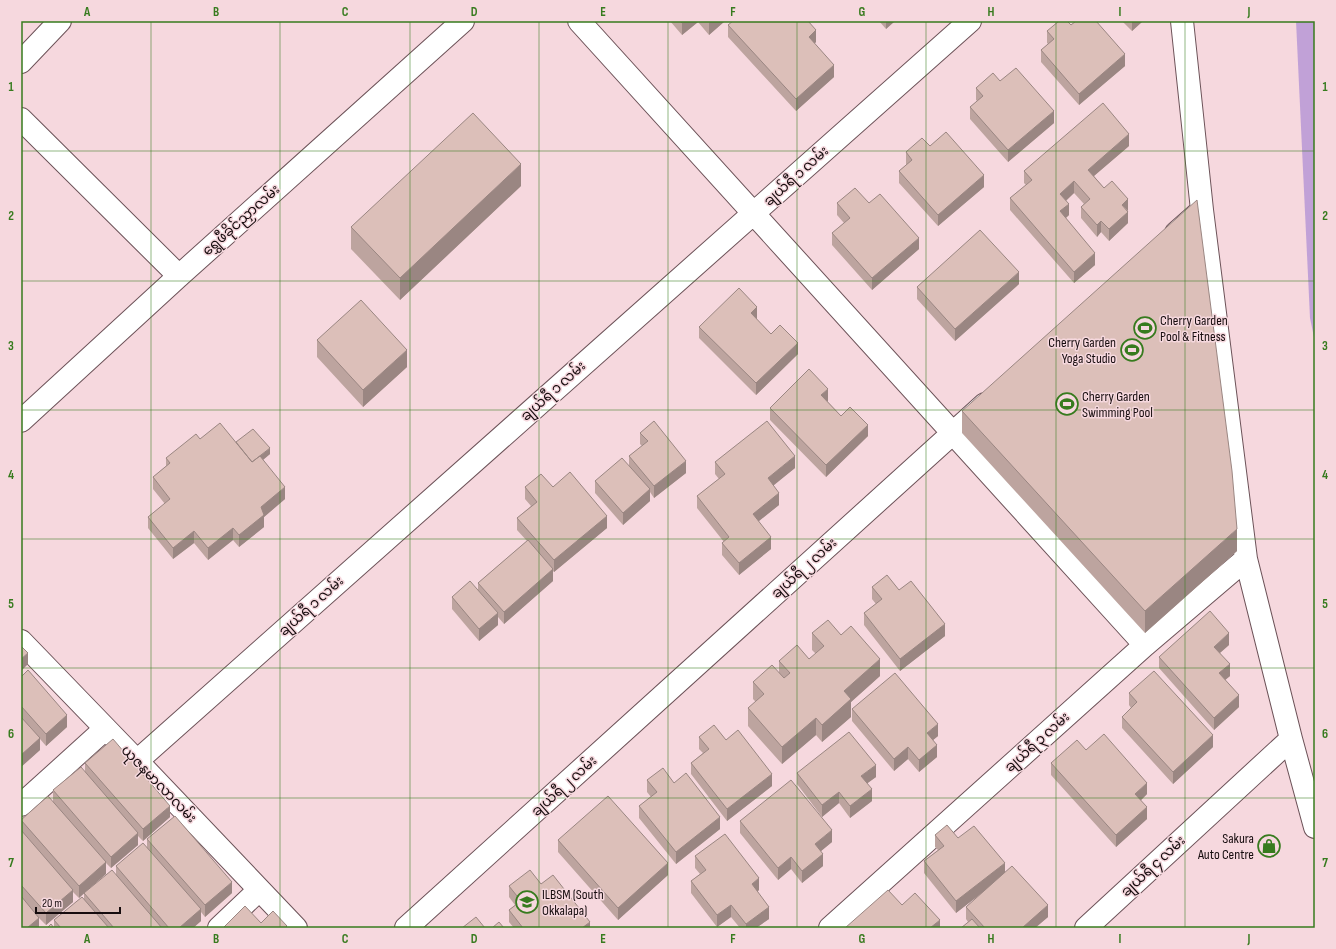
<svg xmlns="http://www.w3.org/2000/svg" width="1336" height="949" font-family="'Sofia Sans Condensed','Noto Sans Myanmar',sans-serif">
<rect width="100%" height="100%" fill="#f6d8de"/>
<!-- water -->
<path fill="#c1a1d7" d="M1296 21H1315V342L1310 318Z"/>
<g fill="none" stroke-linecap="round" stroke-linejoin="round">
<!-- minor casing -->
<g stroke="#6c5258" stroke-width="24">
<path id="minor" d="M579 21 1145 645
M1182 21 1202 210 1246 559 1291 739 1315 827
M21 62 60 21
M21 119 179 276
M1176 233 1202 210
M21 421 179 276 463 21
M21 641 137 761 296 928
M137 761 970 21
M21 805 105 729
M219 928 259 890
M406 928 985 404
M830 928 1145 645 1246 559
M1086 928 1291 739"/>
</g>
<!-- minor -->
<use href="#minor" stroke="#fff" stroke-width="22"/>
</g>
<!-- wall -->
<path fill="#bda49f" d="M670 21H725L709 35 698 22 682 35Z
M879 21H895L886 29Z
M1122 21H1143L1132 31Z
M728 25 816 42 814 44 834 77 796 111 728 37Z
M1071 25 1125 66 1079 105 1041 62V50L1048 44 1047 43V31Z
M1000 81 1054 123 1008 162 970 119V107L977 101 976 100V88Z
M930 146 984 187 938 226 899 183V171L906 165V152Z
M1129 146 1094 176 1104 188 1128 211V223L1109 241 1101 232 1097 237 1081 218V207L1084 204 1074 193 1066 201 1069 215 1066 218 1095 265 1074 283 1010 210V198L1026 185 1024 183V171Z
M521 186 400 300 351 249V227Z
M837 203H869L919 249 872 290 832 245V233L844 223 837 215Z
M1019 284 955 341 917 299V287Z
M757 319V320L771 334 798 354 756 395 699 338V327Z
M317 340 407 367 363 407 317 357Z
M827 401 841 416 868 436 826 477 770 420V408L828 401Z
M962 411 1237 551 1145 633 962 433Z
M640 433 686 473 654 498 650 492V501L623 525 595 493V481L629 466V456L642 446 640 444Z
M200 439 236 442 270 454 263 460 285 499 264 517V527L239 547 233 540 208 560 194 543 173 559 148 528V517L165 504 153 489V477L166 466V458Z
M715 462 795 468 773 485 779 505 758 521 771 549 739 575 722 555V543L724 542 697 508V496L719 479 715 474Z
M525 487H553L607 528 554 572 553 571V581L504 624 498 617V625L479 641 452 609V597L478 591V583L527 541 517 530V518L531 506 525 499Z
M872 587 899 590 945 636 900 671 864 625V613L876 604 872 599Z
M812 633 841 635 880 676 851 702V717L822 742 816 735 782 764 748 726V708L756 702 753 699V682L779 672V661L809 659 816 654 812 650Z
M1229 645 1220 653 1230 676 1225 680 1239 707 1214 730 1159 668V657Z
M21 677 67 727 46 746 40 739V750L21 767Z
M1129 693 1213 747 1173 784 1122 728V717L1131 708 1129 705Z
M852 709 938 736 933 740 937 757 919 772 908 759 894 771 852 721Z
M699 737 772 786 727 821 691 774V763L703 753 699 749Z
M1086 750 1147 794 1141 800 1147 819 1116 847 1051 775V763Z
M85 763 170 817 143 841 138 836V845L111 868 106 863 79 898 73 892V902L46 925 39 918V928H21V820L53 802V790L85 772Z
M797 773 876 777 867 783 872 801 850 818 839 803 822 817 797 784Z
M647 780 674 783 720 829 676 864 639 818V806L651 797 647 792Z
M740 821 832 842 821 851 823 866 802 883 791 869 778 880 740 833Z
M935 835 958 838 1005 873 1048 917 1035 928H961L968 922 966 919V907L988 888 956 913 924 873V861L938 850 935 847Z
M147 839 232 893 205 917 201 912V921L193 928H47H54V920L84 900V893L116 875V866L147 847Z
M558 840 668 875 618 920 558 852Z
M695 856 759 890 757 892 769 919 756 928H740L731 917 717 927 691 893V881L700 874 695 868Z
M541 884 590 928H514L509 922V910L515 905 509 897V886Z"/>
<!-- shaded-wall -->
<path fill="#9a8682" d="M685 21H698V22L682 35V23Z
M711 21H725L709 35V23Z
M886 21H895L886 29Z
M1132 21H1143L1132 31Z
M816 30V42L809 49V37Z
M1125 54V66L1079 105V94Z
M834 65V77L796 111V99Z
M1054 111V123L1008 162V150Z
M1129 134V146L1088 181V170Z
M521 164V186L400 300V278Z
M984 175V187L938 226V215Z
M1074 181V193L1060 206V194Z
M1128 199V211L1122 205Z
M1069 204V215L1060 223V211Z
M1128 212V223L1109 241V229Z
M1101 221V232L1097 237V225Z
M919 238V249L872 290V278Z
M1095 253V265L1074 283V272Z
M1019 272V284L955 341V329Z
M757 307V319L751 325V313Z
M798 343V354L756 395V383Z
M407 350V367L363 407V390Z
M828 389V401L821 407V395Z
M868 425V436L826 477V465Z
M270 448V454L253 468V462Z
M795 456V468L768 490V478Z
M686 461V473L654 498V486Z
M285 487V499L264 517V527L239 547V535L261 507Z
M650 489V501L623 525V513Z
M779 493V505L753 526V514Z
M607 516V528L554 572V560Z
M233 528V540L208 560V548Z
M1237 529V551L1145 633V611Z
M194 531V543L173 559V548Z
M771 537V549L739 575V563Z
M553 569V581L504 624V612Z
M498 613V625L479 641V629Z
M945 624V636L900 671V659Z
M1229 633V645L1214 658V647Z
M28 653V664L21 671V659Z
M880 659V676L851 702V717L822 742V725L844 691Z
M1230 664V676L1219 685V673Z
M1239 695V707L1214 730V718Z
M67 715V727L46 746V734Z
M816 718V735L782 764V747Z
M938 724V736L927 745V733Z
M1213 735V747L1173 784V772Z
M40 738V750L21 767V755Z
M937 745V757L919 772V760Z
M908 747V759L894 771V759Z
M876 765V777L861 788V776Z
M772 774V786L727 821V809Z
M1147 783V794L1135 806V794Z
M872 789V801L850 818V806Z
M839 792V803L822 817V805Z
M170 806V817L143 841V829Z
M1147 807V819L1116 847V835Z
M720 817V829L676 864V852Z
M832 830V842L815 856V844Z
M138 833V845L111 868V857Z
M823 854V866L802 883V871Z
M791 857V869L778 880V868Z
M106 862V874L79 898V886Z
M668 863V875L618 920V908Z
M1005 863V875L956 913V901Z
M759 878V890L752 896V884Z
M232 882V893L205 917V905Z
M73 890V902L46 925V913Z
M731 905V917L717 927V915Z
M1048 905V917L1035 928H1022Z
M769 907V919L756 928H746V924Z
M201 909V921L193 928H179Z
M39 918V928H27Z
M940 920V928H930Z
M590 922V928H582Z"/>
<!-- building -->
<path fill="#dcbfb9" stroke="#9a8682" d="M680 21H685L682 23Z
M733 21H808L816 30 809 37 834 65 796 99 728 25Z
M1059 21H1067L1071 25 1076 21H1096L1125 54 1079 94 1041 50 1054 39 1047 31Z
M1016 68 1054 111 1008 150 970 107 983 96 976 88 993 73 1000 81Z
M1103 103 1129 134 1088 170 1104 188 1112 181 1128 199 1122 205 1128 212 1109 229 1101 221 1097 225 1081 207 1090 199 1074 181 1060 194 1069 204 1060 211 1095 253 1074 272 1010 198 1032 180 1024 171Z
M473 113 521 164 400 278 351 227Z
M946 132 984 175 938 215 899 171 912 160 906 152 922 138 930 146Z
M855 188 869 203 880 194 919 238 872 278 832 233 850 218 837 203Z
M1197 200 1232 471 1237 529 1145 611 962 411Z
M980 230 1019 272 955 329 917 287Z
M739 288 757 307 751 313 771 334 780 325 798 343 756 383 699 327Z
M361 300 407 350 363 390 317 340Z
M809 369 828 389 821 395 841 416 850 407 868 425 826 465 770 408Z
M654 421 686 461 654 486 629 456 648 441 640 433Z
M767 421 795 456 768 478 779 493 753 514 771 537 739 563 722 543 729 537 697 496 725 474 715 462Z
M220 423 252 462 260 456 285 487 261 507 264 515 239 535 233 528 208 548 194 531 173 548 148 517 170 499 153 477 170 463 166 458 196 434 200 439Z
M253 429 270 448 252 462 236 442Z
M622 458 650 489 623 513 595 481Z
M570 472 607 516 554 560 517 518 537 502 525 487 541 474 553 487Z
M528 540 553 569 504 612 478 583Z
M887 575 899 590 911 581 945 624 900 659 864 613 882 599 872 587Z
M470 581 498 613 479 629 452 597Z
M1210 611 1229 633 1214 647 1230 664 1219 673 1239 695 1214 718 1159 657Z
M828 620 841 635 851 626 880 659 844 691 851 699 822 725 816 718 782 747 748 708 764 694 753 682 772 665 784 678 790 673 779 661 797 645 809 659 824 646 812 633Z
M21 646 28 653 21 659Z
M28 670 67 715 46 734 21 706V677Z
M1154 671 1213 735 1173 772 1122 717 1137 702 1129 693Z
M895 673 938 724 927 733 937 745 919 760 908 747 894 759 852 709Z
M21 717 40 738 21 755Z
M714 725 726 740 738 730 772 774 727 809 691 763 709 749 699 737Z
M849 732 876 765 861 776 872 789 850 806 839 792 822 805 797 773Z
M1104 734 1147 783 1135 794 1147 807 1116 835 1051 763 1077 740 1086 750Z
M113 739 170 806 143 829 85 763Z
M81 767 138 833 111 857 53 790Z
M663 768 674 783 686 773 720 817 676 852 639 806 657 792 647 780Z
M791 780 832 830 815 844 823 854 802 871 791 857 778 868 740 821Z
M48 796 106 862 79 886 21 820Z
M608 796 668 863 618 908 558 840Z
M175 816 232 882 205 905 147 839Z
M947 825 958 838 974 826 1005 863 956 901 924 861 944 846 935 835Z
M21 830 73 890 46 913 21 885Z
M725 834 759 878 752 884 769 907 746 924 731 905 717 915 691 881 706 870 695 856Z
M143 843 201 909 179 928H169L116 866Z
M1012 866 1048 905 1022 928H985L966 907Z
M112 870 162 928H114L84 893Z
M530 870 541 884 553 875 590 922 582 928H523L509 910 521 901 509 886Z
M888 890 902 905 915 893 940 920 930 928H845Z
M21 896 39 918 27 928H21Z
M82 897 109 928H61L54 920Z
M245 906 261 923 273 911 287 926 285 928H223Z
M476 917 485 928H462Z
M972 919 980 928H961Z
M499 922 504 928H492Z
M51 924 54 928H47Z"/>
<!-- grid -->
<path fill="none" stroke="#377b1e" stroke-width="1" stroke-opacity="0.55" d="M151 21V928M280 21V928M410 21V928M539 21V928M668 21V928M797 21V928M926 21V928M1056 21V928M1185 21V928M21 151H1315M21 281H1315M21 410H1315M21 539H1315M21 668H1315M21 798H1315"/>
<!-- icons -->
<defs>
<g id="stadium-ring" transform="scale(1.15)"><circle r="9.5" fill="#f6d8de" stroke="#377b1e" stroke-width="1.5"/><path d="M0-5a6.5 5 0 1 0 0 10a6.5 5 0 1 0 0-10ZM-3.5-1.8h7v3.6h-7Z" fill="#377b1e"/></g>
<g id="shop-ring" transform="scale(1.15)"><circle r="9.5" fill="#f6d8de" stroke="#377b1e" stroke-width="1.5"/><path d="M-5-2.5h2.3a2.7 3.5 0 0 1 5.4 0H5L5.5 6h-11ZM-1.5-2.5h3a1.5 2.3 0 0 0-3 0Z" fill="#377b1e"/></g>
<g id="school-ring" transform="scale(1.15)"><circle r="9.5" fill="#f6d8de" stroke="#377b1e" stroke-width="1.5"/><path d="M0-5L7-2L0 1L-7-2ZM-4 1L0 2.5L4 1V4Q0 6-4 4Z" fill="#377b1e"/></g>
</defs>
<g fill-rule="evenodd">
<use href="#stadium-ring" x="1145" y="328"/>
<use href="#stadium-ring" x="1132" y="350"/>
<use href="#stadium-ring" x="1067" y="404"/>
<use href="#shop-ring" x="1269" y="846"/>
<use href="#school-ring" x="527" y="902"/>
</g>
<g text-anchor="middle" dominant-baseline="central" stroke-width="3" stroke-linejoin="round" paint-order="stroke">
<!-- street labels -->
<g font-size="14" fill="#160c0e" stroke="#f6d8de">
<text transform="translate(796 176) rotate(-42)">ချယ်ရီ ၁ လမ်း</text>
<text transform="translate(241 220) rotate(-42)">ရွှေဖီခိုင်ညှာလမ်း</text>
<text transform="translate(553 391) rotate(-42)">ချယ်ရီ ၁ လမ်း</text>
<text transform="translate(804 568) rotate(-42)">ချယ်ရီ ၂ လမ်း</text>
<text transform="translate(311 606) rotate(-42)">ချယ်ရီ ၁ လမ်း</text>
<text transform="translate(1037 742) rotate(-42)">ချယ်ရီ ၃ လမ်း</text>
<text transform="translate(159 784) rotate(46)">ယုဇနမာလာလမ်း</text>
<text transform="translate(564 786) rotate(-42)">ချယ်ရီ ၂ လမ်း</text>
<text transform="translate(1153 866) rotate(-43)">ချယ်ရီ ၄ လမ်း</text>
</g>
<!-- poi labels -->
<g font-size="14" fill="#160c0e" stroke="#f6d8de" text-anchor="start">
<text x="1160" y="320">Cherry Garden<tspan x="1160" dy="16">Pool &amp; Fitness</tspan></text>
<text x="1116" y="342" text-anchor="end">Cherry Garden<tspan x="1116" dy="16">Yoga Studio</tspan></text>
<text x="1082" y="396">Cherry Garden<tspan x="1082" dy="16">Swimming Pool</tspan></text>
<text x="1254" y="838" text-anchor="end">Sakura<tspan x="1254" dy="16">Auto Centre</tspan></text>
<text x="542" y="894">ILBSM (South<tspan x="542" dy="16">Okkalapa)</tspan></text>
</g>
</g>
<!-- border -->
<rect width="1336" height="949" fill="none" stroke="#f6d8de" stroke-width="44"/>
<!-- scale -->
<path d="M36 907v6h84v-6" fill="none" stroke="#160c0e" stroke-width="2"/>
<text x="42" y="907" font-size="12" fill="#160c0e" stroke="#f6d8de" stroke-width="3" paint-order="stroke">20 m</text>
<rect x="22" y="22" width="1292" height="905" fill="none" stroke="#377b1e" stroke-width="1.5"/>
<g font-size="13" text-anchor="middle" font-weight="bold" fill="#377b1e">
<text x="87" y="16">A</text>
<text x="216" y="16">B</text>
<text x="345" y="16">C</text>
<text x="474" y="16">D</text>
<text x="603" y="16">E</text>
<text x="733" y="16">F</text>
<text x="862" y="16">G</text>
<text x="991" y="16">H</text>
<text x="1120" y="16">I</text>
<text x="1249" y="16">J</text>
<text x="11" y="91">1</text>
<text x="1325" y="91">1</text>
<text x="11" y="220">2</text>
<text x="1325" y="220">2</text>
<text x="11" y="350">3</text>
<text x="1325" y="350">3</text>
<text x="11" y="479">4</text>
<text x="1325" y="479">4</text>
<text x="11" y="608">5</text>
<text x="1325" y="608">5</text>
<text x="11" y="738">6</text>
<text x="1325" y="738">6</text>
<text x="11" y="867">7</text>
<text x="1325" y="867">7</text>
<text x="87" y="943">A</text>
<text x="216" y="943">B</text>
<text x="345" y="943">C</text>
<text x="474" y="943">D</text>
<text x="603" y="943">E</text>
<text x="733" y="943">F</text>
<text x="862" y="943">G</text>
<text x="991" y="943">H</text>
<text x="1120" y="943">I</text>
<text x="1249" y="943">J</text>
</g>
</svg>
